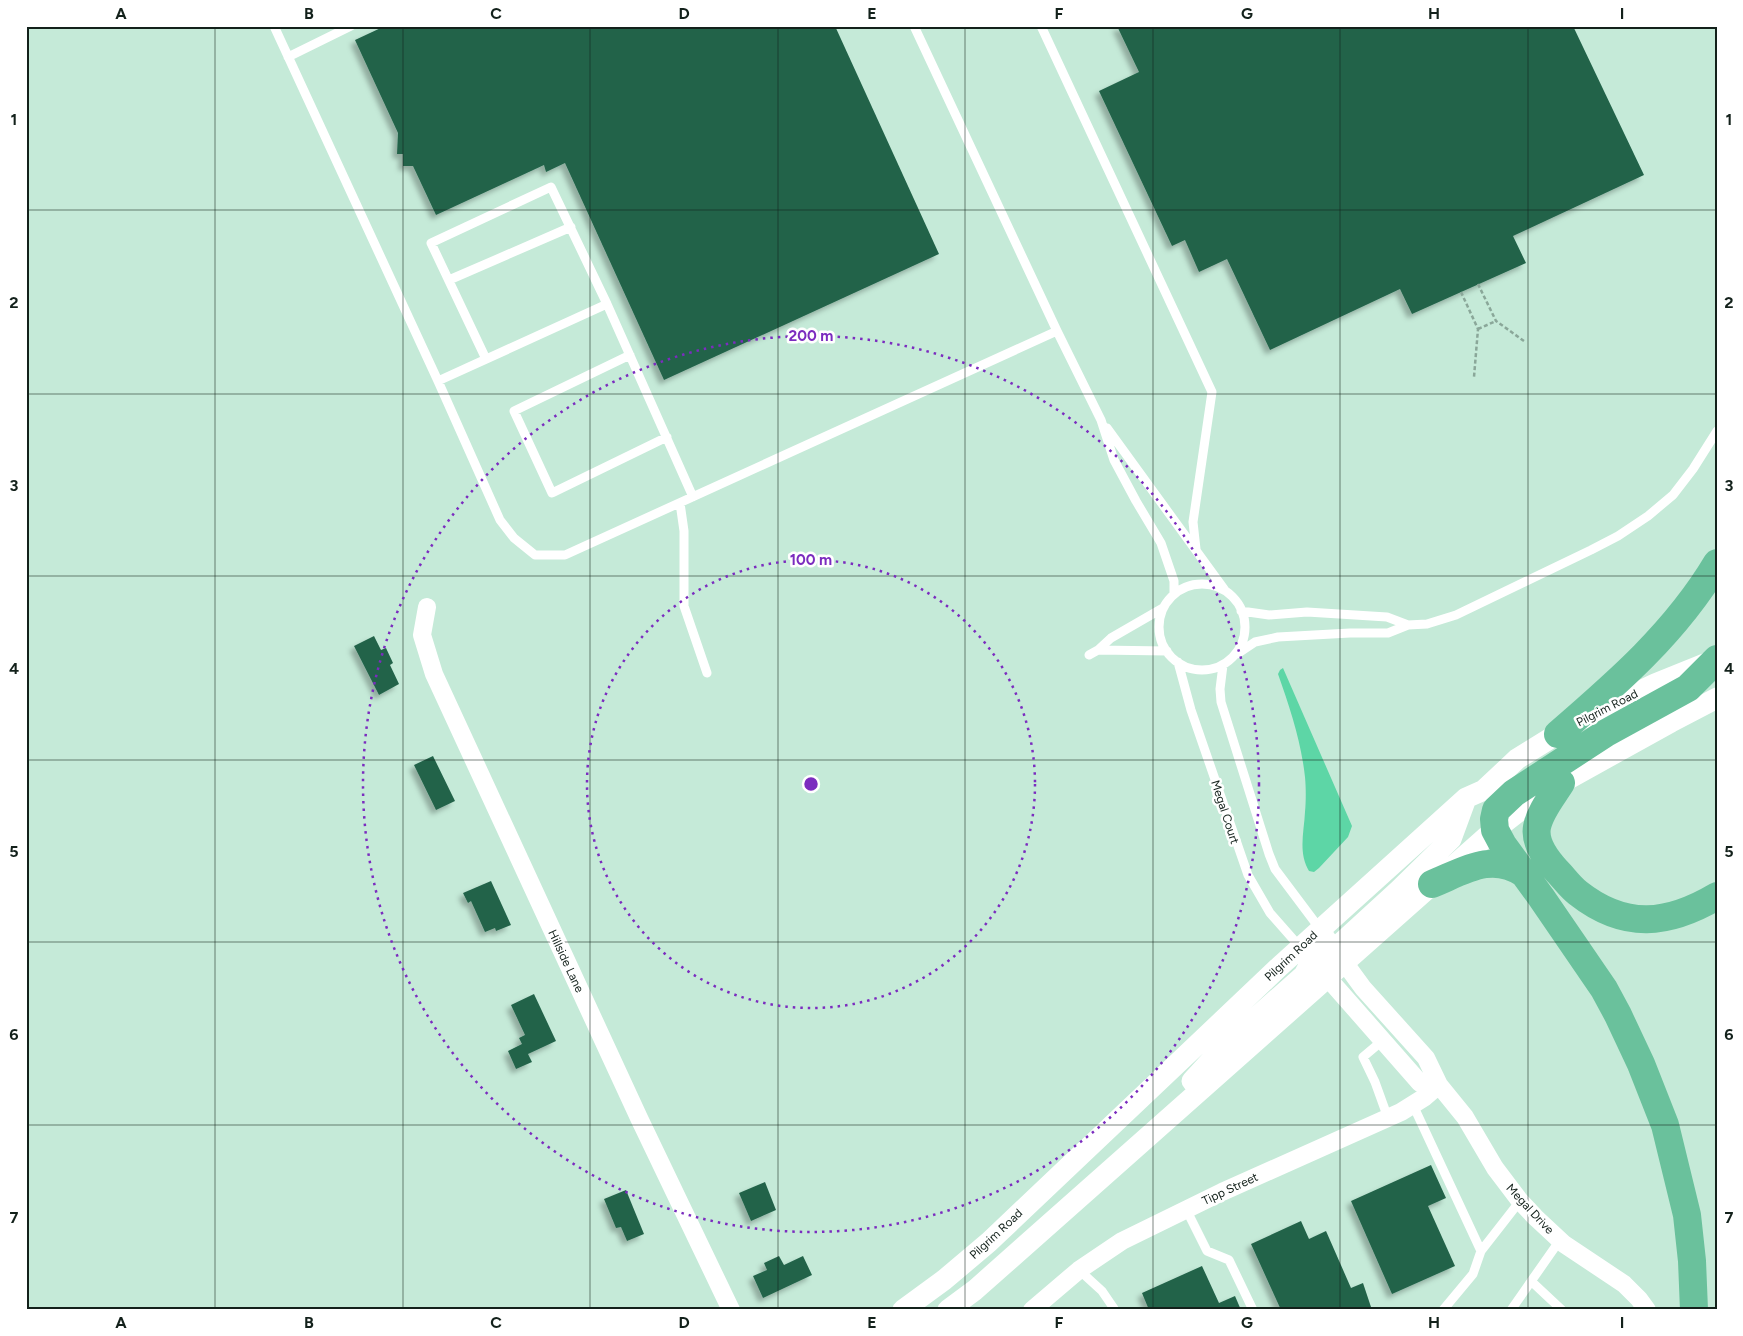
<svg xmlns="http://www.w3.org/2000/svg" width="1743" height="1336" font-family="Figtree,sans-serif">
<defs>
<filter id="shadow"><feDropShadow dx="-4.5" dy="4.5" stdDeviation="2.5" flood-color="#0004"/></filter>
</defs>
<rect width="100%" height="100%" fill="#c5ead8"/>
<!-- water -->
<path fill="#5dd6a6" d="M1283 668 1352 826 1348 837 1319 868 1314 872 1309 871C1298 853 1304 832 1305 812 1306 801 1306 788 1305 777 1301 741 1290 708 1278 674L1280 670Z"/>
<!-- building -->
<path fill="#23634a" filter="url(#shadow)" d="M385 26H835L939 254 664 380 565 163 546 172 544 165 436 215 413 166H403V154H397L398 133 355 40Z
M1117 26H1573L1644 175 1513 236 1526 263 1412 314 1400 289 1270 350 1227 259 1199 272 1185 240 1172 246 1099 91 1139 72Z
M374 636 381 650 386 648 393 663 390 665 399 684 379 695 354 646Z
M433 756 455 801 436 810 414 765Z
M491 881 511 925 496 931 495 928 485 932 471 901 468 903 463 893Z
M534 994 556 1041 528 1054 532 1062 516 1069 508 1051 522 1044 519 1038 525 1035 511 1005Z
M1431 1165 1446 1198 1428 1206 1455 1266 1392 1294 1351 1201Z
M765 1182 776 1210 751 1221 739 1193Z
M626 1190 644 1234 627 1241 621 1227 616 1228 604 1199Z
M1301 1221 1309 1239 1326 1231 1351 1288 1363 1283 1372 1310H1281L1251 1244Z
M779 1256 784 1265 803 1256 812 1275 763 1298 753 1276 767 1270 764 1263Z
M1202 1266 1219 1303 1235 1296 1241 1310H1149L1142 1293Z"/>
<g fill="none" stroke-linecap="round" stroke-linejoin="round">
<!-- path -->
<path stroke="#8aa799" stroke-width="2.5" stroke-dasharray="4 2.5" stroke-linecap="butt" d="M1478 284 1496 321 1524 341
M1461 292 1478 329 1474 377
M1478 329 1496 321"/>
<!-- service -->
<path stroke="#fff" stroke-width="9" d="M274 26 438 381 500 520 514 538 535 555H565L1057 331
M914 26 1057 331 1101 420 1114 460 1136 501 1161 543 1174 581V594
M1041 26 1212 392 1193 522 1196 549
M288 57 351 26
M449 280 571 227
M607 304 693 497
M630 355 514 411 552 493 667 437
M438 381 607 304 551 187 431 243 486 359
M1107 428 1224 589
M680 503 684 531V606L707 673
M1159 627a43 43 0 1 1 86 0a43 43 0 1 1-86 0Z
M1241 611 1269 615 1307 612 1387 617 1408 625
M1098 650 1167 651
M1237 654 1255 642 1278 637 1350 633H1388L1408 625 1427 624 1456 615 1591 550 1618 536 1648 516 1673 495 1693 469 1717 431
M1089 655 1098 650 1111 638 1163 608
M1178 662 1191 710 1248 875 1270 913 1300 947
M1223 665 1220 689 1221 702 1269 854 1275 869 1320 929
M1382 1041 1363 1057 1375 1082 1388 1118
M1413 1105 1481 1251
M1186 1209 1207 1251 1229 1260 1253 1310
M1079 1270 1102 1291 1115 1310
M1531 1281 1562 1310
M1443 1310 1473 1274 1481 1251 1520 1201
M1511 1310 1560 1240"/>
<!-- minor -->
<path stroke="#fff" stroke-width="18" d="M427 607 422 635 434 674 639 1118 731 1310
M1320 929 1363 988 1426 1058 1439 1085 1465 1117 1495 1168 1520 1201 1535 1217 1564 1244 1624 1284 1639 1299 1647 1310
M1319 968 1420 1083 1439 1085
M1032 1310 1079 1270 1122 1241 1222 1192 1401 1112 1425 1097 1439 1085"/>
<!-- tertiary -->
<path stroke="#fff" stroke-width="21" d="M1327 977 1336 950 1340 944 1399 890 1451 839 1465 801
M1192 1081 1224 1046 1304 975 1316 953 1320 929
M903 1310 944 1280 989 1242 1280 966 1466 798 1484 790 1517 759 1580 720 1655 684 1712 661
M948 1310 975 1290 1486 837 1527 805 1561 783 1671 722 1717 698"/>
<!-- motorway -->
<path stroke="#6ac19c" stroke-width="28" d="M1558 734C1617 683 1676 632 1717 563
M1561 783C1553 796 1540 811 1537 827 1534 843 1546 859 1557 871 1564 878 1570 887 1578 893 1625 930 1668 925 1717 896
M1432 884C1464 871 1491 852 1523 873
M1694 1310 1692 1261 1687 1215 1665 1125 1641 1064 1618 1015 1604 989 1541 897 1503 845 1495 830 1494 819 1496 810 1514 793 1606 733 1688 688 1717 659"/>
</g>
<!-- grid -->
<path fill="none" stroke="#13211b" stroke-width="1" stroke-opacity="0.55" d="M215 26V1310M403 26V1310M590 26V1310M778 26V1310M965 26V1310M1153 26V1310M1340 26V1310M1528 26V1310M26 210H1717M26 394H1717M26 576H1717M26 760H1717M26 942H1717M26 1125H1717"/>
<!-- distance rings -->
<g fill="none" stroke="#7b2cbf" stroke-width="2.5" stroke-dasharray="2.5 5">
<circle cx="811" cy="784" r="224"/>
<circle cx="811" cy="784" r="448"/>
</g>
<g text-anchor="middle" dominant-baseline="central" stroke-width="5" stroke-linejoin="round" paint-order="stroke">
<!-- street labels -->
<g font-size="12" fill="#13211b" stroke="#fff">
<text transform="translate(1607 708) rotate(-27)">Pilgrim Road</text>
<text transform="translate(1225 812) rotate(72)">Megal Court</text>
<text transform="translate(1291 956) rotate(-43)">Pilgrim Road</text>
<text transform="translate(566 961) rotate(65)">Hillside Lane</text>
<text transform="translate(1230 1189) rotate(-25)">Tipp Street</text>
<text transform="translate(1530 1209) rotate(47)">Megal Drive</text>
<text transform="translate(996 1234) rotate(-43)">Pilgrim Road</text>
</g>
</g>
<circle cx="811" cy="784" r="8" fill="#7b2cbf" stroke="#fff" stroke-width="2.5"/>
<g font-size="15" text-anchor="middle" font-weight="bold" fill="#7b2cbf" stroke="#fff" stroke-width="5" stroke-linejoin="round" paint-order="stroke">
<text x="811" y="341">200 m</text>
<text x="811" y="565">100 m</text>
</g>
<!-- border -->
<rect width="1743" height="1336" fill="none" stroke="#ffffff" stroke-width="55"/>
<rect x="28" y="28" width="1688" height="1280" fill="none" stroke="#13211b" stroke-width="2"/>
<g font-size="16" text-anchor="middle" font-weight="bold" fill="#13211b">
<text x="121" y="19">A</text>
<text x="309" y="19">B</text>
<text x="496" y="19">C</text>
<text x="684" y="19">D</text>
<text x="872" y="19">E</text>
<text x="1059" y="19">F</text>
<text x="1247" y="19">G</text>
<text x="1434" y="19">H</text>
<text x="1622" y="19">I</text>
<text x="14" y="125">1</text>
<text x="1729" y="125">1</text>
<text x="14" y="308">2</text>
<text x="1729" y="308">2</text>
<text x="14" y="491">3</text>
<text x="1729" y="491">3</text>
<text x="14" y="674">4</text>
<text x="1729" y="674">4</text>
<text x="14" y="857">5</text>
<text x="1729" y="857">5</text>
<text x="14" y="1040">6</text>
<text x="1729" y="1040">6</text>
<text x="14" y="1223">7</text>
<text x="1729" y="1223">7</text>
<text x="121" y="1328">A</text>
<text x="309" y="1328">B</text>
<text x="496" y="1328">C</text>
<text x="684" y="1328">D</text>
<text x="872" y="1328">E</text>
<text x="1059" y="1328">F</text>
<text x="1247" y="1328">G</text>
<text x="1434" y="1328">H</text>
<text x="1622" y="1328">I</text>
</g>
</svg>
